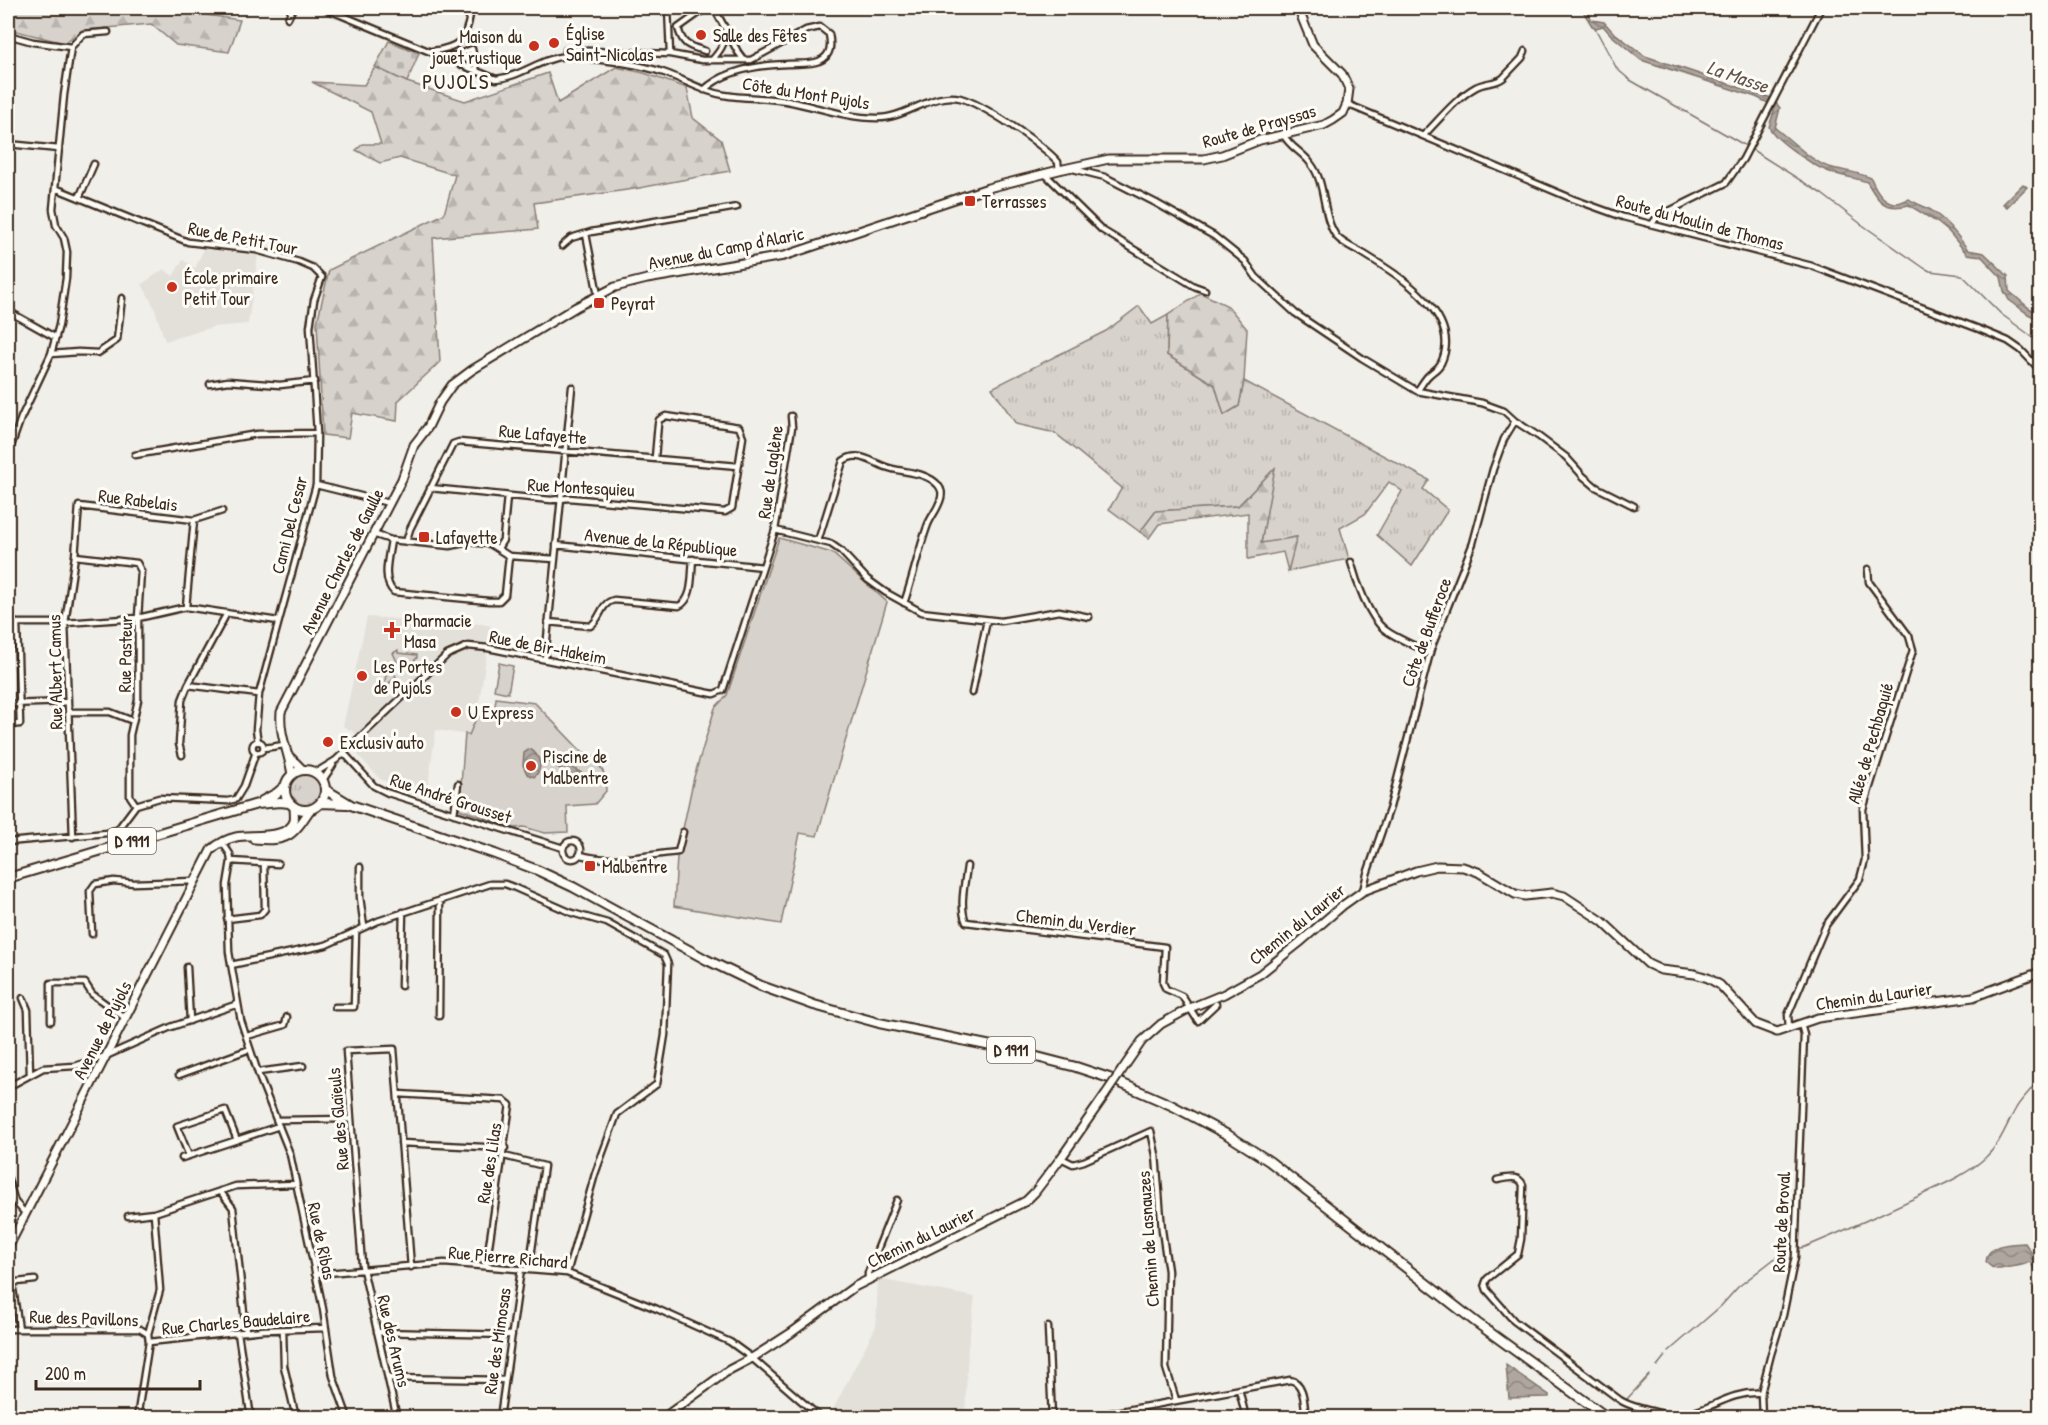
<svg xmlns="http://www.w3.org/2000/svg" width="2048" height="1425" font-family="'Patrick Hand',sans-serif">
<defs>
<pattern id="grass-tufts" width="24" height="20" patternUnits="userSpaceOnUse" patternTransform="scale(1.5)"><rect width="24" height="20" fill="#d7d2cc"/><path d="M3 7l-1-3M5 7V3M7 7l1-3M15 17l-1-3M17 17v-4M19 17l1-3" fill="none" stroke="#b9b4af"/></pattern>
<pattern id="forest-firs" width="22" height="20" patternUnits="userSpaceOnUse" patternTransform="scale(1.5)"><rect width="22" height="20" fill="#d7d2cc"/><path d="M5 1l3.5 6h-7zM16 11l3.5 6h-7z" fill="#b9b4af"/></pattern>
<pattern id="cemetery-stones" width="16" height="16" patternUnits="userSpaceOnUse" patternTransform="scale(1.5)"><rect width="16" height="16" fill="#d7d2cc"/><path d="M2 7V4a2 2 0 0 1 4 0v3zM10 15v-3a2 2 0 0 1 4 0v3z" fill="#b9b4af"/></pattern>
<pattern id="water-waves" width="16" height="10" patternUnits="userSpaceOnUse" patternTransform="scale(1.5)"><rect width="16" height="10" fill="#aea69f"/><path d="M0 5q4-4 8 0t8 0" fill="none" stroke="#8f8781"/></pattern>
</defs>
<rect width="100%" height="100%" fill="#f1efea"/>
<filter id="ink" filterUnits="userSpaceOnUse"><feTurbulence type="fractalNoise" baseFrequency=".0167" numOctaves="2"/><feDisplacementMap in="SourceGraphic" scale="12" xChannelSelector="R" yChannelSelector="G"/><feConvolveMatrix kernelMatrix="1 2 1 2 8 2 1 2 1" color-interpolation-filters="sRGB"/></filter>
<g filter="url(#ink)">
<!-- built -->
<path fill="#e3e0da" d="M204 249 258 255 248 324 213 327 165 341 154 307 142 284 164 269 173 276 183 260 195 268Z
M367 617 483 624 491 626 477 716 468 735 436 730 426 799 380 779 358 755 360 750 369 741 343 726Z
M878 1279 975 1297 968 1348 965 1417H859L852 1411 847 1417H829L876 1326Z"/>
<!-- grass -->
<path fill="url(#grass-tufts)" stroke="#897e75" stroke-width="1.5" d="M1139 306 1152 324 1168 315 1167 355 1215 385 1224 415 1239 406 1244 381 1429 480 1423 489 1448 510 1412 566 1377 535 1402 491 1389 482 1365 514 1340 528 1349 559 1288 571 1296 537 1261 544 1274 469 1238 506 1156 511 1140 532 1109 509 1122 488 1055 433 1016 424 992 388 1106 331Z
M398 650V653L417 655V658L403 670H401L393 653Z
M389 661 396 677 386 686 384 685Z
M301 774C325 775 328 800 305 807L298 806V803L293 797H289C289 785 291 780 301 774Z"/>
<!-- forest -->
<path fill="url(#forest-firs)" stroke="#897e75" stroke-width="1.5" d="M8 8H198L207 15 240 20 229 52 176 45 151 24 84 30 64 43 8 29Z
M375 67 407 82 465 101 548 73 558 103 616 67 644 73 687 88 693 118 721 140 730 171 634 189 534 203 538 229 433 238 440 362 398 401 397 421 352 413 348 438 323 435 317 323 329 270 444 214 455 175 400 158 380 163 356 150 363 144H381L371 112 312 82 364 85Z
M1201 293 1228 306 1247 329 1244 381 1239 406 1224 415 1215 385 1167 355 1168 315Z
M1275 468 1261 543 1297 537 1288 571 1283 552 1248 559V513L1159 524 1149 538 1140 532 1156 511 1238 506Z"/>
<!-- cemetery -->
<path fill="url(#cemetery-stones)" stroke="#897e75" stroke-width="1.5" d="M389 41 419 53 407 82 375 67Z"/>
<!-- green -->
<path fill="#d7d2cc" stroke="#897e75" stroke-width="1.5" d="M779 538 832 553 887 602 817 836 800 833 781 924 674 906 677 857 694 777 715 708 727 695Z
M499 663 513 666 508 693 494 690Z
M496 698 535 703 583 753 594 756 605 775 606 791 595 804 567 806 568 832 545 833 524 827 515 828 459 809 465 734 469 735 477 716H494Z"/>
<!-- water -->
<path fill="url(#water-waves)" stroke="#80746b" stroke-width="1.5" d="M1581 8H1585L1592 20 1604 22 1612 31 1645 56 1771 98 1768 103 1756 97 1641 60 1611 35 1603 26 1596 28 1592 26Z
M1775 102 1780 108 1775 128C1790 139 1812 162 1829 167 1843 171 1858 172 1871 178 1875 188 1882 202 1895 203 1900 204 1905 200 1909 199 1916 204 1924 206 1931 210 1946 220 1958 235 1968 250L1984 253 2008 276 2009 291 2029 308 2040 314V320L2028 314 2009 300 2004 291 2001 277 1981 256 1967 254 1949 232 1938 223 1909 205C1884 211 1879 202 1867 182 1853 177 1838 176 1825 170 1812 165 1774 139 1769 127L1774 111 1772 106Z
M2023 184 2027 187 2007 207 2003 204Z
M530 749C540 755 544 769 534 777L527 774 523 765 524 753Z
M553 756 588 777 586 779H584L582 782 549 762Z
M2025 1243 2031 1252V1258C2045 1268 2041 1290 2040 1307 2034 1296 2031 1288 2039 1278 2034 1273 2035 1266 2029 1262 2022 1266 2018 1266 2009 1267 1998 1270 1994 1271 1986 1262 1987 1243 2011 1244 2025 1243Z
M1506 1365 1549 1395V1397L1509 1398Z"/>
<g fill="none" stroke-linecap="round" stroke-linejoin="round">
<!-- stream -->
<path stroke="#80746b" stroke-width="1.5" d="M1595 28 1617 69 1630 80 1746 146
M1751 149 1822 194 1861 224 1924 268 1930 271 1962 275 2001 314 2038 341 2040 344
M1797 1249 1805 1247C1844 1231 1881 1214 1919 1196 1942 1185 1967 1175 1986 1157 2000 1144 2006 1126 2015 1110 2022 1096 2037 1088 2040 1072
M1669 1351 1721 1306 1738 1287 1774 1259 1793 1249
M1657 1366 1665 1356
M1627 1399 1649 1375"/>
<!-- street casing -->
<g stroke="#3b2a1e" stroke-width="9">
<path id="street" d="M324 8 496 79C521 77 541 58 566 56 599 60 633 62 665 73 685 80 703 92 724 95 747 99 770 97 792 102 820 108 849 118 877 118 905 119 934 91 960 98 983 104 1042 144 1058 162L1059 170
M668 8 670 54
M714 8 738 52 744 60
M1249 8H1252
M288 18 293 8
M8 35 33 42 71 47
M432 51C458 48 466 41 470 15
M705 51C689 46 683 46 678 28L706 8
M566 56V50L670 54 702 60H751L806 30 820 27 829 34C831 44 832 56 819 61 810 65 797 63 787 64 759 65 725 70 704 90
M443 57 457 55 472 49 477 72
M712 60C720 51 725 44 726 31
M1347 104 1573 199 1623 217 1812 266 1979 329 2008 341 2021 350 2040 370
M1283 134C1290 148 1303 152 1311 164 1327 184 1321 216 1337 237 1343 244 1356 249 1364 254 1398 275 1464 315 1441 363 1438 369 1433 371 1428 376 1424 380 1421 386 1417 391
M1423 136C1439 120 1456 98 1476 87 1485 82 1495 84 1503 78L1522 58 1525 51
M8 144 59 149
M1073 169 1105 177 1156 203 1214 236 1245 261 1256 277 1295 313 1362 358 1417 391 1482 403 1504 411 1515 421 1538 436 1566 457 1583 476 1596 487 1634 506
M1045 174 1102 230 1194 286 1205 290
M55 188 188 242 256 250 299 262 313 268 322 277 314 300 310 327 317 433 316 485 259 694 256 730 258 742
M79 198 94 164
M1652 224 1657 217 1726 183 1743 159 1821 8
M586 234 598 295
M562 246 571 238 591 232 737 207
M8 311 56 338
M51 354 78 352 98 353 117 340 122 298
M210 384 228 381 280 385 315 381
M8 455 21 418 51 354 59 325 66 278 67 252 64 238 56 225 53 209 64 95 71 47 83 34 108 32
M135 455 257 434 317 433
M316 485 389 503
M430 488 551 500 569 498 725 512 732 508 743 437 739 427 666 416 659 420 658 424 655 458
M194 520 222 511
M775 530 831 544 841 551 867 579 885 592 921 612 1001 621 1059 611 1089 617
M373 534 391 540 450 546 469 542 490 544 509 556 555 559
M391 540C389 556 381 580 394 592L489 601H499L505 595 509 556
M818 541 843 461C858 450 871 462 886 467 902 473 926 471 938 485 942 490 942 493 941 498 938 510 930 517 927 527 918 552 913 578 904 603
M406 542 410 529 450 450 453 444 459 442 738 466
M556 545 763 567
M498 548 503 540 507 496
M75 556 137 563 141 571 138 618V700L130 735V796L136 805
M1351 562C1356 581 1369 617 1384 629 1397 639 1416 646 1430 653
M8 621 17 623H65L138 618 186 607 278 621
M548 622 590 626C602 619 599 604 614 600L679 606C694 599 691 574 693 559
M545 659 572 387
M188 685 259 694
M972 693 987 620
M8 704 68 702
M69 712H110L133 721
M8 725 20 724 17 623
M252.5 747a5.5 5.5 0 1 1 11 0a5.5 5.5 0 1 1-11 0Z
M264 748 284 745
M344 753 374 786 388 793 563 848
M182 755 179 744 182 700 188 685 227 613
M315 773 336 760 447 655 468 646 488 648 714 694 723 690 775 530 792 427 791 416
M323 780 333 765
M136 805 159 798 228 801 236 799 244 786 256 752
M454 814 458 784
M73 837 65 623 75 556 79 506 194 520 186 607
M563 850a9 9 0 1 1 18 0a9 9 0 1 1-18 0Z
M8 842 107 833 118 829 136 805
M222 842 230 854 231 861 227 885 229 952 241 1021 260 1079 290 1154 323 1309 333 1376 348 1418
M581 855C611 864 647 855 678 852L683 832
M231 861 278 864
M967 866C965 883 959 906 966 922L1165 947 1163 983 1166 989 1182 996 1198 1021 1216 1004
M360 867V897L364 927
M1363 891 1367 874 1390 807 1431 649 1473 543 1493 469 1504 439 1515 421
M227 919 260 915 265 909 264 864
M92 934 90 891 95 884 114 881 134 883 195 881
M231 965 326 945 378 921 490 884H505L513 887 572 913 607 923 664 955 668 964 665 1035 657 1084 617 1114 595 1174 567 1273
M187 967 190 1021
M401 986 403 912
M23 998 28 1010 30 1075
M335 1007H354L356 931
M439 1016 440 901
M51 1021V983H85L92 994 125 1018
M1789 1028 1788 1015 1826 925 1860 879 1865 860 1863 809 1913 650 1909 636 1869 582 1868 569
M247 1036 285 1025 287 1017
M258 1072 303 1066
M179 1075 250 1049
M8 1087 43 1068 75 1066 106 1056 171 1027 238 1004
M398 1094 504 1100 510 1105 486 1266
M277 1120 351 1119
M237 1140 279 1126
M401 1143 505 1148
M504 1156 544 1166 529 1270
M182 1158 237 1140 225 1110 177 1126 189 1156
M1061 1158 1073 1164 1084 1161 1151 1131 1156 1155 1162 1230 1168 1271 1166 1368 1176 1400
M8 1179 15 1202 25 1213
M1497 1180C1506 1178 1519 1174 1523 1185L1521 1239 1518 1254 1487 1279 1485 1284 1487 1290 1514 1321 1620 1400C1629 1406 1637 1407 1647 1410 1658 1412 1668 1417 1680 1415 1709 1412 1728 1391 1761 1393
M220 1191 233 1208 246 1332
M128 1216 154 1213 236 1186 296 1184
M315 1274 444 1263 567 1273 657 1309 730 1342 752 1358 821 1418
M868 1280V1273L897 1200
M12 1282 19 1329
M8 1283 35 1280
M1048 1327 1052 1418
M8 1329H140L148 1334 149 1342 137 1418
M283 1330 284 1366 296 1418
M377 1332 512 1335
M238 1333 251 1418
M148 1334 160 1290 154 1213
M149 1342 264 1330 326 1328
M388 1378 505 1380
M1239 1389 1246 1418
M1142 1407 1143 1418
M397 1418 362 1265 346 1051 394 1049 411 1267
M500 1418 521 1269
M1083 1418 1290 1380C1305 1382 1304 1405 1306 1418
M1762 1418 1761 1393 1771 1354 1783 1315 1795 1257 1804 1035 1801 1024"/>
</g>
<!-- secondary casing -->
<g stroke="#3b2a1e" stroke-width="11">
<path id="secondary" d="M289 756 303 770
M292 775C289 753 279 735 281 712L402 479 414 445 428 427 440 402 452 385 472 370 533 333 576 307 615 287 647 279 784 256 988 188 1059 170 1109 159H1204L1222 155 1260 140 1324 125 1333 120 1343 113 1347 104 1349 89 1342 74 1313 45 1298 8
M254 839C288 842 292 837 310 810
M1122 1070 1142 1041 1161 1024 1190 1008 1224 994 1260 974 1299 943 1342 906 1363 891 1416 871 1437 866 1463 867 1478 872 1515 894 1525 896 1552 893 1564 896 1602 921 1648 964 1661 970 1695 974 1708 978 1720 985 1756 1024 1777 1032 1818 1018 1973 997 2040 972
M8 1248 211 850C218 844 226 839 236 837 251 834 288 840 294 821 295 818 294 811 294 807
M663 1418 729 1370 752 1358 791 1333 854 1287 1026 1201 1035 1192 1061 1158 1105 1095"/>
</g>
<!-- primary casing -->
<g stroke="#3b2a1e" stroke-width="12">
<path id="primary" d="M285 790a20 20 0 1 1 40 0a20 20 0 1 1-40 0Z
M326 790 351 805 495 854 537 870 573 887 707 960 761 986 814 1005 879 1023 1006 1049 1076 1067 1109 1078 1171 1105 1228 1135 1269 1161 1477 1323 1608 1418
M262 801 277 793 285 786
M321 803 346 804
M8 878 257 804 280 802 289 803"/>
</g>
<!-- street -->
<use href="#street" stroke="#fdfcf7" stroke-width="4.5"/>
<!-- secondary -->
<use href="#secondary" stroke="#fdfcf7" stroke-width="7"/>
<!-- primary -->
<use href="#primary" stroke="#fdfcf7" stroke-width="8"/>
<!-- secondary-bridge casing -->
<g stroke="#3b2a1e" stroke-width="11" stroke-linecap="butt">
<path id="secondary-bridge" d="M1105 1095 1122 1070"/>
</g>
<!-- secondary-bridge -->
<use href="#secondary-bridge" stroke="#fdfcf7" stroke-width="7"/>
</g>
</g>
<!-- markers -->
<g fill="#c8321e" stroke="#fdfcf7" stroke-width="2">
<circle cx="701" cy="35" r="6"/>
<circle cx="554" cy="43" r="6"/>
<circle cx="534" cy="46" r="6"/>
<rect x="964" y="195" width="12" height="12" rx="3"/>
<circle cx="172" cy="287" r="6"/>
<rect x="593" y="297" width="12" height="12" rx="3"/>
<rect x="418" y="531" width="12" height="12" rx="3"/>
<path d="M389 621h6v6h6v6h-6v6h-6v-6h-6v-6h6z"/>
<circle cx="362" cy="676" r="6"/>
<circle cx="456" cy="712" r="6"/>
<circle cx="328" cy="742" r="6"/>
<circle cx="531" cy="766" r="6"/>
<rect x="584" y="860" width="12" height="12" rx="3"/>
</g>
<g text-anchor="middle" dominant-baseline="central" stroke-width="6" stroke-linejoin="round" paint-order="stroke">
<!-- shield labels -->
<g fill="#fdfcf7" stroke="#75695f" stroke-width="1.5">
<rect x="108" y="828" width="48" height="26" rx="4.5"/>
<rect x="987" y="1037" width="48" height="26" rx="4.5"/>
</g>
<g font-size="16" font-weight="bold" fill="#3b2a1e">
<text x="132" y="841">D 1911</text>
<text x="1011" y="1050">D 1911</text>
</g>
<!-- poi labels -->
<g font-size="18" fill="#3b2a1e" stroke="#fdfcf7" text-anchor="start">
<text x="566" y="33">Église<tspan x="566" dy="21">Saint-Nicolas</tspan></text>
<text x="713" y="35">Salle des Fêtes</text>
<text x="522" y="36" text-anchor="end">Maison du<tspan x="522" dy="21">jouet rustique</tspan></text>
<text x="982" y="201">Terrasses</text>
<text x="184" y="277">École primaire<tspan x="184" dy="21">Petit Tour</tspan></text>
<text x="611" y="303">Peyrat</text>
<text x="436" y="537">Lafayette</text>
<text x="404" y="620">Pharmacie<tspan x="404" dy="21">Masa</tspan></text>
<text x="374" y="666">Les Portes<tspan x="374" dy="21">de Pujols</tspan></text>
<text x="468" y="712">U Express</text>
<text x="340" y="742">Exclusiv'auto</text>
<text x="543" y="756">Piscine de<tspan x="543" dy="21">Malbentre</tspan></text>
<text x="602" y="866">Malbentre</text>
</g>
<!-- street labels -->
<g font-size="18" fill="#3b2a1e" stroke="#fdfcf7">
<text transform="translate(806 93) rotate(9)">Côte du Mont Pujols</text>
<text transform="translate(1259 126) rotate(-16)">Route de Prayssas</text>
<text transform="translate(1700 222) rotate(15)">Route du Moulin de Thomas</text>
<text transform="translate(243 238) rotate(11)">Rue de Petit Tour</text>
<text transform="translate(726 248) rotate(-11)">Avenue du Camp d'Alaric</text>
<text transform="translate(543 434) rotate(5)">Rue Lafayette</text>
<text transform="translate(770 472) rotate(-82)">Rue de Laglène</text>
<text transform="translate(581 487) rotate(3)">Rue Montesquieu</text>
<text transform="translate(138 500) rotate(7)">Rue Rabelais</text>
<text transform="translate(289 525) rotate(-76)">Cami Del Cesar</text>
<text transform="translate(661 542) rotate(6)">Avenue de la République</text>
<text transform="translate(342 561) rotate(-63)">Avenue Charles de Gaulle</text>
<text transform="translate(1426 632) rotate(-70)">Côte de Bufferoce</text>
<text transform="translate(548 647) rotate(11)">Rue de Bir-Hakeim</text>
<text transform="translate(125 654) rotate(-89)">Rue Pasteur</text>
<text transform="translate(55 672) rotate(-91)">Rue Albert Camus</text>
<text transform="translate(1870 743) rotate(-74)">Allée de Pechbaquié</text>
<text transform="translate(451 798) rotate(18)">Rue André Grousset</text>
<text transform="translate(1076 922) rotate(7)">Chemin du Verdier</text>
<text transform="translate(1297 924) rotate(-39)">Chemin du Laurier</text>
<text transform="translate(1874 996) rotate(-8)">Chemin du Laurier</text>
<text transform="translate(102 1030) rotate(-63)">Avenue de Pujols</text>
<text transform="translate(338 1119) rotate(-95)">Rue des Glaïeuls</text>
<text transform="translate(489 1163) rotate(-81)">Rue des Lilas</text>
<text transform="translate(1781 1222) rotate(-87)">Route de Broval</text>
<text transform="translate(921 1237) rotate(-26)">Chemin du Laurier</text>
<text transform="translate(1148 1239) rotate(-94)">Chemin de Lasnauzes</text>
<text transform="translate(322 1241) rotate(78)">Rue de Ribas</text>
<text transform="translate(508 1257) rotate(5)">Rue Pierre Richard</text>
<text transform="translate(84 1318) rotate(2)">Rue des Pavillons</text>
<text transform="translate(236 1322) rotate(-5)">Rue Charles Baudelaire</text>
<text transform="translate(394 1341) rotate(77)">Rue des Arums</text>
<text transform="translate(497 1341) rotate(-82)">Rue des Mimosas</text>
</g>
<!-- water labels -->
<g font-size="20" font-style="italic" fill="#63554b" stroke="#fdfcf7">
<text transform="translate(1738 76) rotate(19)">La Masse</text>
</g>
<!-- quarter labels -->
<g font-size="21" letter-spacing="1.5" fill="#3b2a1e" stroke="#fdfcf7">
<text x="456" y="81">PUJOLS</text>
</g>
</g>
<!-- margin -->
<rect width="2048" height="1425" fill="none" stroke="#fdfcf7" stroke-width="30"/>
<rect x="15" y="15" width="2018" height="1395" fill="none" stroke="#3b2a1e" stroke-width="2" filter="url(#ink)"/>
<!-- scale -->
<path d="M36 1380v9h164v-9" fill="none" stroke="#3b2a1e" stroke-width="3"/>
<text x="45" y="1380" font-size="18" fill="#3b2a1e" stroke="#fdfcf7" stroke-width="4.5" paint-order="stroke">200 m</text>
</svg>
